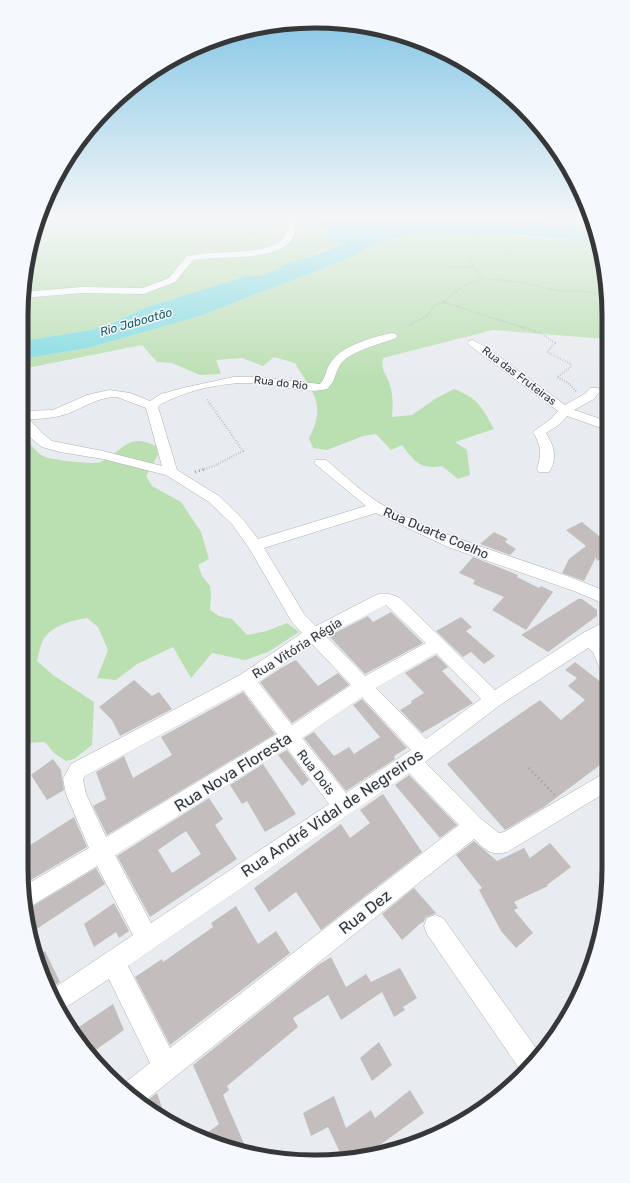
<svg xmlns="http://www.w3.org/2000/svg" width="630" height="1183" font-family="Rubik,sans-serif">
<rect width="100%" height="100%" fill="#e8ebef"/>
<!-- green -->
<path fill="#badfb1" d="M39 216H371L345 220 336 217 329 233 323 236 346 241 265 275 246 276 147 307 112 323 90 330 22 341C22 298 24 257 39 216Z
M392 216H443L439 221H417Z
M479 216H517L529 221H501Z
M526 216H590L595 233 538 225 537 221Z
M431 233 476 236 503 235 597 243 606 276 607 339 493 330 383 358C381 373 386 372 390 385 393 396 393 405 392 417L412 415 435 399 454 389C479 399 481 406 494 429L455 442 467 450 470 475 458 479 442 466C420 470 414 461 402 445L391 450 376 434 363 436 327 450 313 448 309 438C327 404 313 393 295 363L274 357 263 366 242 358 216 360 221 374 200 375 172 363 157 362 142 345 22 369V359L88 348 200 316 355 256C378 239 403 236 431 233Z
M21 434C28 440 35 452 43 456 49 460 95 465 101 462 124 451 127 432 156 446L158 455 146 476 152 486 181 502 201 532 209 559 198 565 202 576 210 586 211 595 210 610 219 616 232 619 247 635 267 631 287 623 299 632 268 652 245 660 212 653 191 678 173 647 137 664 116 680 97 678 108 650 98 627 87 618C73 620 54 625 45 637 40 643 39 654 37 661L53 675 94 702 92 745 74 759 66 761 54 753 45 742 26 743 21 766Z"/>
<!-- water -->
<path fill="#81dbe0" d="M371 216C394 216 416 223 439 221L443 216H479L501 221H527L517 216H526L537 221 538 225 595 233 597 243C566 240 534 235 503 235 494 235 485 236 475 236 432 234 393 229 355 256L200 316 88 348 22 359V341L90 330 112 323 147 307 246 276 265 275 282 266 323 252 344 242 329 241 323 236 329 233 324 224 327 217 345 220Z"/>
<!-- building -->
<path fill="#c3bebd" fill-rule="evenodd" d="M582 522 599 536 607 530 605 539 607 541V556L597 561 596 557 584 581 562 573 569 559 586 546 566 530Z
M494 532 508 539 505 542 516 549 510 555 480 544Z
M473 557 518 575 517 577 539 588 541 586 553 592 526 630 492 610 504 597 473 584 475 580 459 573Z
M578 599H582L597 610V616L548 652 521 635Z
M391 612 423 643 365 674 329 636 368 616 373 622Z
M461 617 472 627 466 631 495 656 484 664 471 652 463 657 436 631Z
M436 655 448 667 442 671 473 703 422 733 400 710 412 703 411 701 424 693 405 673Z
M296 660 318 686 338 673 349 685 292 723 260 682 281 668Z
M575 662 606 686 600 693 608 699V759L544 807 505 830 447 764 540 700 561 720 585 700 568 686 577 678 565 670Z
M134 680 152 696 159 692 172 709 120 736 112 720 99 707Z
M243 692 275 734 107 835 93 806 106 799 96 772 124 756 133 778 172 755 161 737Z
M362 699 407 748 394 756 395 759 346 791 304 738 314 732 334 756 349 747 354 754 380 737 353 705Z
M287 750 309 780 302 786 278 755Z
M53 759 61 770 64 790 47 800 31 775Z
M263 764 296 814 265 832 247 801 242 804 230 785Z
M409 775 457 825 440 838 395 785Z
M383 794 422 852 321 930 296 892 269 912 254 888 341 824 350 838 370 823 360 810Z
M209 798 223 819 215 825 237 859 150 917 117 856ZM186 831 201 854 172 873 158 850Z
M74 817 87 847 24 884 21 851Z
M474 841 497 861 524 848 530 858 550 843 571 867 547 885 548 886 514 902 518 908 514 910 533 933 516 948 501 931 479 890 482 888 456 855Z
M96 868 105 884 32 932 28 909Z
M414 888 436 913 426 917 423 923 422 922 402 940 382 914Z
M114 903 129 931 119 938 116 932 94 947 84 924Z
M236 906 258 944 276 931 290 953 170 1045 135 977 162 959 163 962 213 927 211 923Z
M45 951 60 982 50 989 36 958Z
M331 957 346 987 366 974 371 982 400 968 417 998 403 1007 405 1010 394 1017 382 992 341 1020 328 995 293 1018 298 1027 227 1086 229 1090 223 1095 248 1153 239 1152 203 1136 219 1124 193 1065 318 965Z
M113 1004 124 1030 90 1054 82 1047 73 1031Z
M379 1042 392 1065 372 1081 360 1058Z
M410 1090 424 1113 369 1153 343 1159 328 1127 311 1136 303 1113 334 1096 346 1128 371 1110 375 1118Z
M157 1093 166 1119 152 1113 143 1104Z"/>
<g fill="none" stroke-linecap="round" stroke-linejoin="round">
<!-- minor casing -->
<g stroke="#acafb3" stroke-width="1">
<path id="minor" d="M285 216H293L297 222C295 229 295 237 290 242 271 262 219 255 193 260L175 282 144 294 82 293 22 298V292L82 287 143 288 169 278 187 256C210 250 268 256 283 239 287 235 287 227 289 222Z
M392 333 396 334 397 336 396 338C381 344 349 351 340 365 335 373 335 382 327 389 308 394 286 387 266 384 232 380 192 388 161 404L158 407 177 470 219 496 242 518 258 539 366 506 314 463 316 460H326C342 473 366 496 383 505 454 544 534 560 607 592V605L574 591 448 547 376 513 264 548 304 614 316 626 376 595C385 592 391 594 400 598L495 690 583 633 608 620V635L601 639 608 646V676L602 674 593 652 588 648 500 705 425 762 481 819 499 833 504 832 608 771V791L507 852C490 856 486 850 474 839L142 1103 122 1085 150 1063 109 979 62 1010 51 990 133 935 97 866 28 908 24 886 89 848 66 794 63 779 71 764 240 675 302 633 292 622 249 548 232 524 209 502 166 475 103 459 60 452 42 447 32 439 21 425V411L53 410 87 395 109 390 130 393 150 401 161 394 183 388 233 377H256L320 384C326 378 326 368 331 362 343 345 373 337 392 333ZM117 397 146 408 162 466 103 451 52 441 42 433 29 419C42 419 54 418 67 414 85 407 97 397 117 397ZM386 605 426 643 365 676 326 636ZM312 644 351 685 292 725 258 682ZM436 653 481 699 426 739 376 688ZM243 690 277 734 106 837 86 794 83 780 85 776ZM362 697 411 750 346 793 302 738ZM287 748 329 804 151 923 115 855ZM409 773 459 825 170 1048 128 966Z
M473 340 489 349 565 405 586 393 590 388H598L600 391 594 399 574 410 607 421V430L567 416 560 424 546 433C554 446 558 458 549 472H539L537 469C542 453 541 446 533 432L552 418 558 411 469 345 468 343 469 341Z
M435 915 443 918 541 1055 523 1074 427 934 424 926 427 918Z"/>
</g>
<!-- path-far3 -->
<path stroke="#9c9ea1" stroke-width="1.5" stroke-dasharray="0.5 1.5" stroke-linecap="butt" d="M469 260 481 278
M447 267H474
M444 302 457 290 481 278 519 282 561 291H581L607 295
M409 325 427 316 434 306 443 302 524 328"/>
<!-- path-far2 -->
<path stroke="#9c9ea1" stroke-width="2" stroke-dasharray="0.5 2" stroke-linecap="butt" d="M521 327 540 333 555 343 547 352 571 364 570 368 557 377 568 383 576 391
M202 470 214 466 243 451 206 398"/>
<!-- path-far1 -->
<path stroke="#9c9ea1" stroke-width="2.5" stroke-dasharray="1 3" stroke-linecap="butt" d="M195 472 205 469"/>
<!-- path -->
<path stroke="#9c9ea1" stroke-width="3" stroke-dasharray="1 3.5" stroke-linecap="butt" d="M529 768 555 795"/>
<!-- minor -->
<use href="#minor" fill="#fff" fill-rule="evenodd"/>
</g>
<!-- sky -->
<linearGradient id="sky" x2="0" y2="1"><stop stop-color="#7fc4e5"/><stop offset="0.57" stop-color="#f5f6f8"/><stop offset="1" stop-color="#f5f6f8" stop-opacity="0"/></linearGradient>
<rect width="630" height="382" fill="url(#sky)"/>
<g text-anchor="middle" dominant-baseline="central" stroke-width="3" stroke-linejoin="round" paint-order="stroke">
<!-- far-street labels -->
<g font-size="11" fill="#363739" stroke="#f5f8fc">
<text transform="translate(519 376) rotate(37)">Rua das Fruteiras</text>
<text transform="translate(281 383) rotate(7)">Rua do Rio</text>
</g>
<!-- far-water labels -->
<g font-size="12" font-style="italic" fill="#166266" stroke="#f5f8fc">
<text transform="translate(136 322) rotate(-16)">Rio Jaboatão</text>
</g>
<!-- street labels -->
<g font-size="13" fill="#363739" stroke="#f5f8fc">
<text transform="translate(436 533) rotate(23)">Rua Duarte Coelho</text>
<text transform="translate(297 648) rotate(-32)">Rua Vitória Régia</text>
<text transform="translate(316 772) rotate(52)">Rua Dois</text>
</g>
<!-- near-street labels -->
<g font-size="16" fill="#363739" stroke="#f5f8fc">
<text transform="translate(233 772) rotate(-32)">Rua Nova Floresta</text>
<text transform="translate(332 813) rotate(-34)">Rua André Vidal de Negreiros</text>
<text transform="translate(365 912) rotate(-38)">Rua Dez</text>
</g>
</g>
<!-- crop -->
<path d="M0 0H630V1183H0ZM315 28H315A287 287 0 0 1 602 315V868A287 287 0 0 1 315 1155H315A287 287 0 0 1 28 868V315A287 287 0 0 1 315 28Z" fill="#f5f8fc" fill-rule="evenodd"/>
<path fill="none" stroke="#363739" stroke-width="5" d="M315 28H315A287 287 0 0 1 602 315V868A287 287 0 0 1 315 1155H315A287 287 0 0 1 28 868V315A287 287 0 0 1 315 28Z"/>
</svg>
